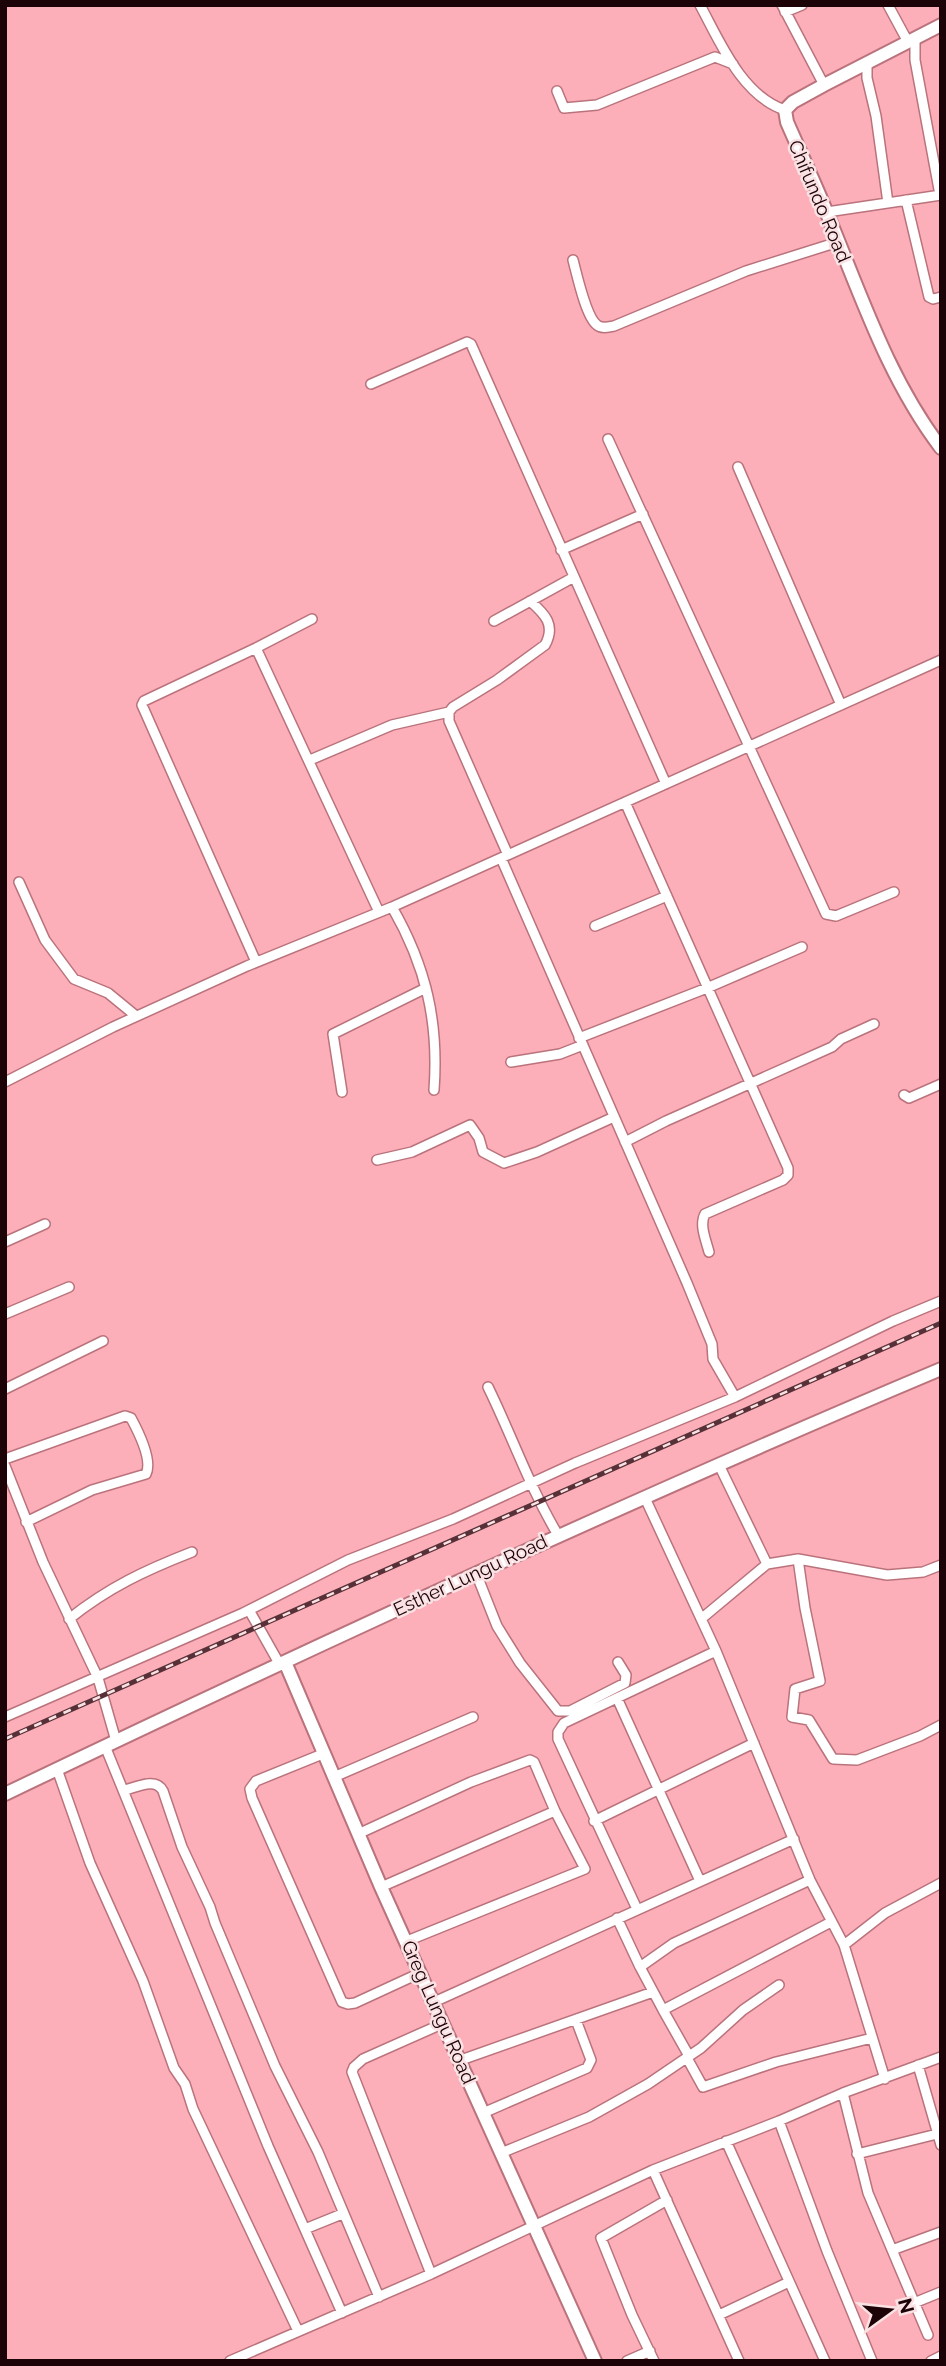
<svg xmlns="http://www.w3.org/2000/svg" width="946" height="2366" font-family="Raleway,sans-serif">
<rect width="100%" height="100%" fill="#fcafb9"/>
<g fill="none" stroke-linecap="round" stroke-linejoin="round">
<!-- street casing -->
<g stroke="#ba737c" stroke-width="12">
<path id="street" d="M700 5C720 42 742 96 785 110
M782 5 824 85
M888 5 908 42
M785 12 802 5
M915 39V60L940 195
M867 63V78L876 116 888 203
M557 91 564 108 597 105 715 57 733 64
M906 200 929 297 933 299 941 297
M827 212 941 195
M573 260C577 275 586 317 597 325 602 329 608 327 614 326L746 271 838 242
M371 384 467 342 471 344 666 784
M608 439 826 914 836 916 894 892
M738 467 841 705
M561 550 643 514
M494 621 574 577
M256 648 379 912
M449 712V721L508 855
M310 760 392 725 449 712 453 707 497 680 545 645C556 625 545 614 530 601
M625 802 788 1168V1175L783 1180 705 1214C699 1225 706 1240 709 1252
M501 858 687 1283 712 1344 713 1359 735 1397
M19 882 45 940 74 979 108 993 136 1016
M392 907C426 966 439 1022 434 1090
M595 926 667 896
M256 962 142 705 144 701 256 648 312 619
M579 1038 707 988 802 947
M511 1062 560 1054 583 1045
M5 1082 113 1027 247 966 392 907 941 660
M342 1092 333 1034 426 988
M904 1095 909 1098 941 1084
M625 1142 666 1121 832 1047 841 1039 874 1024
M377 1160 412 1152 470 1125 479 1138 483 1152 504 1163 537 1152 614 1117
M5 1242 45 1224
M5 1314 69 1287
M488 1387C512 1436 530 1488 558 1535
M5 1389 103 1341
M5 1459 125 1416 131 1418C138 1431 153 1460 146 1474L92 1490 26 1522
M719 1465 767 1564
M5 1466 43 1562 98 1678 116 1741
M645 1498 716 1651 810 1880 844 1945 885 2079
M798 1559 805 1608 820 1681 795 1689 792 1717 809 1720 833 1759 857 1760 920 1736 941 1725
M476 1573 497 1626 520 1663 558 1711H570L625 1683 626 1675 618 1662
M249 1610 280 1665
M69 1619C109 1587 146 1570 192 1552
M701 1619 767 1564 798 1559 887 1575 923 1572 941 1565
M617 1698 700 1881
M5 1717 243 1613 348 1560 453 1519 575 1463 735 1397 893 1321 941 1301
M105 1746 268 2146 342 2313
M325 1753 256 1781 250 1789 252 1798 342 2002 348 2004 355 2003 420 1973
M57 1769 90 1863 143 1981 174 2068 185 2084 193 2109 298 2331
M334 1777 473 1717
M125 1790C137 1787 156 1777 163 1791L182 1847 210 1907 215 1923 275 2066 318 2152 379 2297
M594 1821 754 1743
M358 1834 471 1782 530 1760 534 1762 555 1811 585 1869 407 1941
M810 1880 674 1943 640 1967 663 2010 831 1922
M381 1887 555 1811
M637 1909 558 1739V1732L564 1723 716 1651
M617 1918 640 1967
M844 1945 885 1913 941 1883
M434 2002 794 1839
M663 2010 689 2056
M687 2058 703 2087 776 2062 872 2038
M461 2060 653 1992
M918 2065 941 2145
M843 2093 868 2193 928 2335
M483 2113 587 2068 591 2060 576 2020
M779 2121 827 2251 872 2361
M726 2141 825 2361
M501 2153 589 2117 648 2084 701 2048 743 2010 779 1985
M857 2154 937 2134
M653 2170 739 2361
M305 2229 342 2214
M892 2250 941 2232
M431 2274 352 2072 354 2067 363 2059 444 2023
M914 2303 941 2292
M719 2315 789 2282
M230 2361 431 2274 653 2170 779 2121 843 2093 941 2057
M627 2361 650 2351
M654 2361 632 2315 601 2238 667 2200
M931 2361 941 2356"/>
</g>
<!-- secondary casing -->
<g stroke="#ba737c" stroke-width="16">
<path id="secondary" d="M941 25 824 85 793 102 785 110 787 122C800 152 814 181 826 211 860 292 887 377 941 448
M285 1662 381 1887 595 2361
M5 1794C314 1646 625 1502 941 1369"/>
</g>
<!-- street -->
<use href="#street" stroke="#fff" stroke-width="9"/>
<!-- secondary -->
<use href="#secondary" stroke="#fff" stroke-width="12"/>
<!-- rail casing -->
<g stroke="#573137" stroke-width="5">
<path id="rail" d="M5 1739 941 1323"/>
</g>
<!-- rail -->
<use href="#rail" stroke="#fae1e3" stroke-width="2.5" stroke-dasharray="8" stroke-linecap="butt"/>
</g>
<g text-anchor="middle" dominant-baseline="central" stroke-width="5" stroke-linejoin="round" paint-order="stroke">
<!-- street labels -->
<g font-size="19" fill="#1b0307" stroke="#fae1e3">
<text transform="translate(820 201) rotate(67)">Chifundo Road</text>
<text transform="translate(470 1575) rotate(-25)">Esther Lungu Road</text>
<text transform="translate(439 2012) rotate(66)">Greg Lungu Road</text>
</g>
</g>
<!-- border -->
<rect width="946" height="2366" fill="none" stroke="#1b0307" stroke-width="14"/>
<!-- north arrow -->
<g transform="translate(890 2310) rotate(75)" stroke="#fae1e3" stroke-width="5" paint-order="stroke">
<path d="M0-5L12 26L0 18L-12 26Z" fill="#1b0307"/>
<text y="-10" font-size="19" font-weight="bold" text-anchor="middle" fill="#1b0307">N</text>
</g>
</svg>
